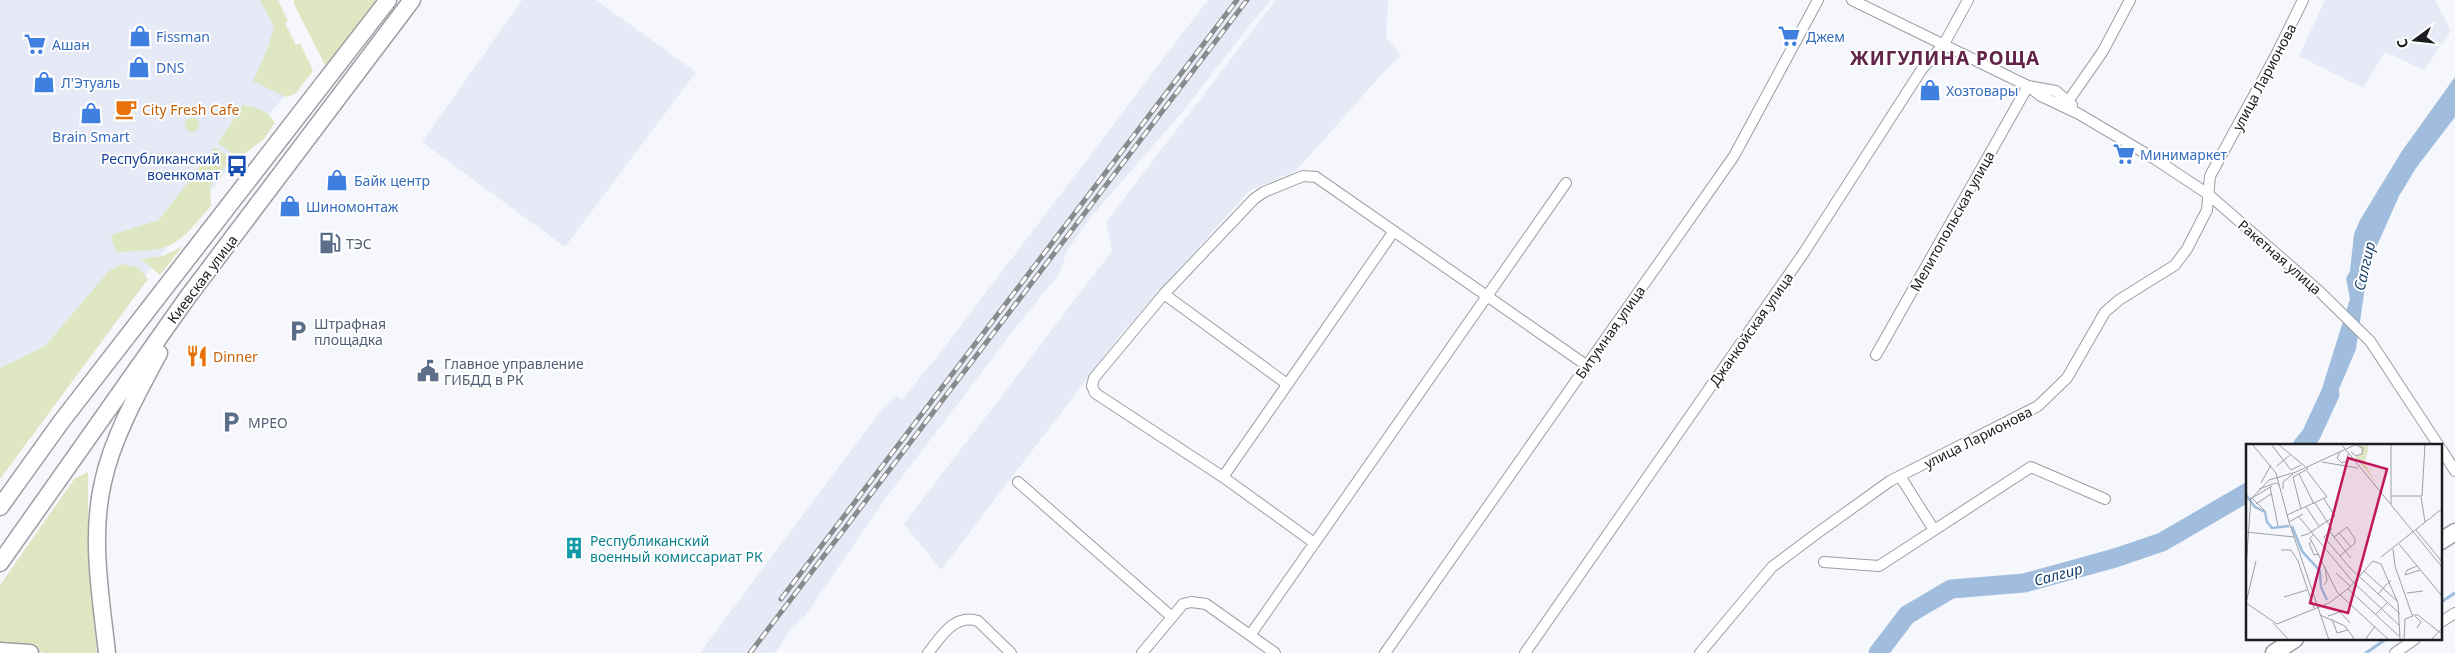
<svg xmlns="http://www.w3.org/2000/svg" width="2455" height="653" font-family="'Noto Sans',sans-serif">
<rect width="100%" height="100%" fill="#f5f7fc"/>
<!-- built -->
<path fill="#e6eaf6" d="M0 0H266L304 70 86 352 0 380Z
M522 0H596L696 72 565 247 422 142Z
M1208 0H1271L1249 26 1184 110 1091 217 1067 250 1060 273 1012 332 883 502 805 616 790 630 775 653H700L882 409 896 395 902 400 944 348Z
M1276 0H1388L1386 38 1402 56 1390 65 1296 171 1249 191 1121 334 941 570 904 524 1112 251 1106 222Z
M2325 0H2435L2451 31 2424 70 2385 52 2363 88 2299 56Z"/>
<!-- green -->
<path fill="#dfe7c2" d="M260 0H278L288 21 285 23 296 45 300 43 313 71 295 94 286 97 253 81 266 52 274 27Z
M294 0H376L326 67 294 4Z
M243 105C257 108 268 110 275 123L264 139 239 158 218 143Z
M185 125a7 7 0 1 1 14 0a7 7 0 1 1-14 0Z
M215 147 231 159 210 186 211 206C173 250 173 250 116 252L111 235 159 220Z
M182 247 160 275 141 259 162 256Z
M121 264 138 267 148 279 0 479V368L45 346 108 272Z
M88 472V560L97 653H45L30 650 0 649V585L75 478Z"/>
<!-- water -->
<path fill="#a0bddd" d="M2455 77V117L2416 168 2399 196 2368 266 2356 349 2323 427 2315 411 2350 299 2346 278 2350 271 2354 234 2360 220 2402 151Z"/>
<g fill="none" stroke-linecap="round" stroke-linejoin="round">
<!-- stream -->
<path stroke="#a0bddd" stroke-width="3" d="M2441 602 2455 593
M2366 653 2386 639"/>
<!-- river -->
<path stroke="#a0bddd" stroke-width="19" d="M2302 446 2311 435 2330 394
M1878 653 1907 615 1951 589 2024 583 2115 558 2162 542 2248 492"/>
<!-- street casing -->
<g stroke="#9c9ea3" stroke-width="12">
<path id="street" d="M1852 0 2028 86 2041 96 2079 114 2155 159 2208 194 2319 291 2370 341 2439 446
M2028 86 2056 91 2072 105
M2069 100 2103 51 2130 0
M1164 294 1287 384
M1876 355 2028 86
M2441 449 2455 471
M1900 476 1934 530
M1223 477 1394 231
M1018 482 1172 617
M1313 542 1223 477 1095 393 1092 386 1094 378 1164 294 1254 199 1264 192 1303 176 1316 177 1586 365
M1824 562 1879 566 2031 467 2105 499
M2441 622 2455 613
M1251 634 1566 183
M928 653C941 637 954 613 978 621L1011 653
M1142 653 1183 604 1191 602 1206 604 1275 653
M1385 653 1734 156 1818 0
M1525 653 1803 254 1922 69 1944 44 1968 0
M1700 653 1772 567 1816 534 1890 481 2038 406 2067 378 2105 312 2119 300 2175 265 2187 249 2207 210 2210 176 2275 57 2303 0
M2395 653 2415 639"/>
</g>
<!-- primary casing -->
<g stroke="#9c9ea3" stroke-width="19">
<path id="primary" d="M0 507 61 422 388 0
M2441 541 2455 532
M0 563 187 298 412 0
M0 651 30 653
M107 653C101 598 90 537 103 482 112 439 138 392 159 353
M2274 653 2295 639"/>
</g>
<!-- street -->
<use href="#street" stroke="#fff" stroke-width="10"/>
<!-- primary -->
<use href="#primary" stroke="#fff" stroke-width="16"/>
<!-- rail casing -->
<g stroke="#898a8e" stroke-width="5">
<path id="rail" d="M781 599 1237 0
M750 653 1247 0"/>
</g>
<!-- rail -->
<use href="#rail" stroke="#fff" stroke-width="3" stroke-dasharray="9" stroke-linecap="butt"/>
</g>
<!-- icons -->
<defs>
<g id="shop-bare" transform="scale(1.725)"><path d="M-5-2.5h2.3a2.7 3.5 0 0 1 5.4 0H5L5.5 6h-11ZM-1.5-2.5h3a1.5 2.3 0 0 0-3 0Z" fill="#3f7fe0" stroke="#fff" stroke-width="2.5" paint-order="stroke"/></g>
<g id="supermarket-bare" transform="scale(1.725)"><path d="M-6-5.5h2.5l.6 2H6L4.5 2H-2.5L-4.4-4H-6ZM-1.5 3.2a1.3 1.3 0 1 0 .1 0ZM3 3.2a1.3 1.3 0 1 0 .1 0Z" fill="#3f7fe0" stroke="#fff" stroke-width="2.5" paint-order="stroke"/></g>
<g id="cafe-bare" transform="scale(1.725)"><path d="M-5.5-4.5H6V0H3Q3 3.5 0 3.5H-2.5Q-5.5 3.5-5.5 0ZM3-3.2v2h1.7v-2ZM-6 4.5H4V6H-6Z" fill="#e8710a" stroke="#fff" stroke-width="2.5" paint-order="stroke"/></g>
<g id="bus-bare" transform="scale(1.725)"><path d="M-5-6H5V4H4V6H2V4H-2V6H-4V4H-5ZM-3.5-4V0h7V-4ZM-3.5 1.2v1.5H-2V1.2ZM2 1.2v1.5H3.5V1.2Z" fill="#1a4fb4" stroke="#fff" stroke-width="2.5" paint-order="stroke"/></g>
<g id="fuel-bare" transform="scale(1.725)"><path d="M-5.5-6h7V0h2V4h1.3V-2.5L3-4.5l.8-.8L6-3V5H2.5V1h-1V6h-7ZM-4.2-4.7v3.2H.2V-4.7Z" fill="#5c6f8a" stroke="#fff" stroke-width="2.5" paint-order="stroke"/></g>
<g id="parking-bare" transform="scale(1.725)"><path d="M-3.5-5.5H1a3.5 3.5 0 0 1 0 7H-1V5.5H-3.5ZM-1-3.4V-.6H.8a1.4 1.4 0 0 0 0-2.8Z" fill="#5c6f8a" stroke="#fff" stroke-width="2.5" paint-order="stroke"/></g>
<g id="restaurant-bare" transform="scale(1.725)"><path d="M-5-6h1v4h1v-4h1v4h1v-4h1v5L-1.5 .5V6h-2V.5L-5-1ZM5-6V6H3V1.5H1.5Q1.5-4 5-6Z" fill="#e8710a" stroke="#fff" stroke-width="2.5" paint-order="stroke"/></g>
<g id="civic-bare" transform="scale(1.725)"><path d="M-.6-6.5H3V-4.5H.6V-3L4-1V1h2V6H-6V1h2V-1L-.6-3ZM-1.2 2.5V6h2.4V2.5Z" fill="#5c6f8a" stroke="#fff" stroke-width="2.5" paint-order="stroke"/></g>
<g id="building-bare" transform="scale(1.725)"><path d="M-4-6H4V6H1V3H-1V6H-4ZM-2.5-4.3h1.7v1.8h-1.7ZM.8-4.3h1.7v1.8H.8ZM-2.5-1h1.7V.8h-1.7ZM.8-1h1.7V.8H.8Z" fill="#0f9aa8" stroke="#fff" stroke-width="2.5" paint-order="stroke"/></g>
</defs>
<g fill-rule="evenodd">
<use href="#shop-bare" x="140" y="36"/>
<use href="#supermarket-bare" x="1789" y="36"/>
<use href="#supermarket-bare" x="35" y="44"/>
<use href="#shop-bare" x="139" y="67"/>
<use href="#shop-bare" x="44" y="82"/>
<use href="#shop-bare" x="1930" y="90"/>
<use href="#cafe-bare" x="126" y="109"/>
<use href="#shop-bare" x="91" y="113"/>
<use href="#supermarket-bare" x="2124" y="154"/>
<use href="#bus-bare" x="237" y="166"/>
<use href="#shop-bare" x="337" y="180"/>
<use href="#shop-bare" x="290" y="206"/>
<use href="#fuel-bare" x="330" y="243"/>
<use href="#parking-bare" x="298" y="331"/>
<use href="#restaurant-bare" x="197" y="356"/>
<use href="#civic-bare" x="428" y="371"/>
<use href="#parking-bare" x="231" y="422"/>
<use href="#building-bare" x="574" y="548"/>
</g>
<g text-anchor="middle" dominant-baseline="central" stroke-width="4" stroke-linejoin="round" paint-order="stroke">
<!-- shop labels -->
<g font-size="14" fill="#366cbe" stroke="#fff" text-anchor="start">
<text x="156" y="36">Fissman</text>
<text x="1806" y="36">Джем</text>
<text x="52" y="44">Ашан</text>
<text x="156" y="67">DNS</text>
<text x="61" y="82">Л'Этуаль</text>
<text x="1946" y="90">Хозтовары</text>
<text x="91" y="136" text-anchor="middle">Brain Smart</text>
<text x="2140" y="154">Минимаркет</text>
<text x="354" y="180">Байк центр</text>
<text x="306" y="206">Шиномонтаж</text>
</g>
<!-- street labels -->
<g font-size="14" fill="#1b1c1e" stroke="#fff">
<text transform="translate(2264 77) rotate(-62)">улица Ларионова</text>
<text transform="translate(1952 221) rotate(-61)">Мелитопольская улица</text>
<text transform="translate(2280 257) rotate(41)">Ракетная улица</text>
<text transform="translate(202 279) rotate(-53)">Киевская улица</text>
<text transform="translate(1751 329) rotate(-55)">Джанкойская улица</text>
<text transform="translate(1610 332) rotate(-55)">Битумная улица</text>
<text transform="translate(1978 437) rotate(-27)">улица Ларионова</text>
</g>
<!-- food labels -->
<g font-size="14" fill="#c56008" stroke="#fff" text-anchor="start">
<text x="142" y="109">City Fresh Cafe</text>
<text x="213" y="356">Dinner</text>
</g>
<!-- transit labels -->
<g font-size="14" fill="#164399" stroke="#fff" text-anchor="end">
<text x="220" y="158">Республиканский<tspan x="220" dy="16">военкомат</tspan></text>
</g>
<!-- service labels -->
<g font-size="14" fill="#4e5e75" stroke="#fff" text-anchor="start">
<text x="346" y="243">ТЭС</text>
<text x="314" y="323">Штрафная<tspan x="314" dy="16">площадка</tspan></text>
<text x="444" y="363">Главное управление<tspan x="444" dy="16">ГИБДД в РК</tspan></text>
<text x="248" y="422">МРЕО</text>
</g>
<!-- culture labels -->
<g font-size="14" fill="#0d838f" stroke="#fff" text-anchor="start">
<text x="590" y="540">Республиканский<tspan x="590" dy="16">военный комиссариат РК</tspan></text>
</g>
<!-- water labels -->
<g font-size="15" font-style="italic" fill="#17426c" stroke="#fff">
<text transform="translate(2364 266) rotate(-77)">Салгир</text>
<text transform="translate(2058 574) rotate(-15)">Салгир</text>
</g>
<!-- district labels -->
<g font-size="19" font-weight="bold" letter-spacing="1" fill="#622449" stroke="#fff">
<text x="1945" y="58">ЖИГУЛИНА РОЩА</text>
</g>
</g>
<!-- overview -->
<g transform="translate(2246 444)">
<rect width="196" height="196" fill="#f5f7fc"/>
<path d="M113 0H123L119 19 130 39 109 13 117 10Z" fill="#dfe7c2"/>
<path fill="none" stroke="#a0bddd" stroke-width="2.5" d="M0 51 9 63 19 68 21 78 26 84 43 82M46 82 56 107 74 127 75 143 81 156"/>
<path fill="none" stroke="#9e9fa3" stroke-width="1" d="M6 0 30 29 43 78 83 196M25 0 45 26 55 21M32 0 62 25 47 33 55 65M95 0 197 124M94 8 91 14 96 19 101 17 102 10M105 8 110 12 116 10 117 4 110 1M76 18 112 24M31 22 44 11M53 30 68 60M15 39 25 21M24 43 32 82M13 45 30 39 33 41M37 45V38L47 30M145 52H176L179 0M175 53 179 78M4 56 23 36 50 28 111 0M69 59 86 85 78 93 104 124 154 170M10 60 25 50M145 60V0M60 63 73 82M19 67 6 54 26 42M41 71 81 53 61 27M53 73 107 138 154 182M43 78 57 70M170 86 197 119M0 88 48 93M84 88 105 114M93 89 105 103M67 91 64 94 91 148 143 196M55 92 62 90 89 72 78 55M88 93 101 83 109 95V99L94 112M66 97 63 99 68 111 73 110M153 100 196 152M147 105 149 122 166 171H172L197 191M35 106H45L52 117 68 164M135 113 197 64M10 117 0 159 31 180 83 159 103 144 127 117 135 120 152 159 154 195M171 122 161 126 159 131 174 126M0 124 5 53M118 127 152 158M90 129 104 142M78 141 81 137 79 123M102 145 154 193M161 149 177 147M132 150 145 136M38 153 61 146M74 171 99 182 109 196M129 171 141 159M82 172 94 168 104 179M169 172 175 178 171 184M86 175 91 189 102 186M27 179 43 196M119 196 129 182M158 196 159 175 167 172M185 196 197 183"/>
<path fill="#c2185b" fill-opacity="0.15" stroke="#c2185b" stroke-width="2.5" d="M102 14 141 25 102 169 64 159Z"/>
<rect width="196" height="196" fill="none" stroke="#1b1c1e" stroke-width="2.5"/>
</g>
<!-- north arrow -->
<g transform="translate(2415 40) rotate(255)" stroke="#ffffff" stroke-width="4" paint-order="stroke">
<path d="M0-4L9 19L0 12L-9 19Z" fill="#1b1c1e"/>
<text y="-8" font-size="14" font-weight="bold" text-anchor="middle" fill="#1b1c1e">С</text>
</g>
</svg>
